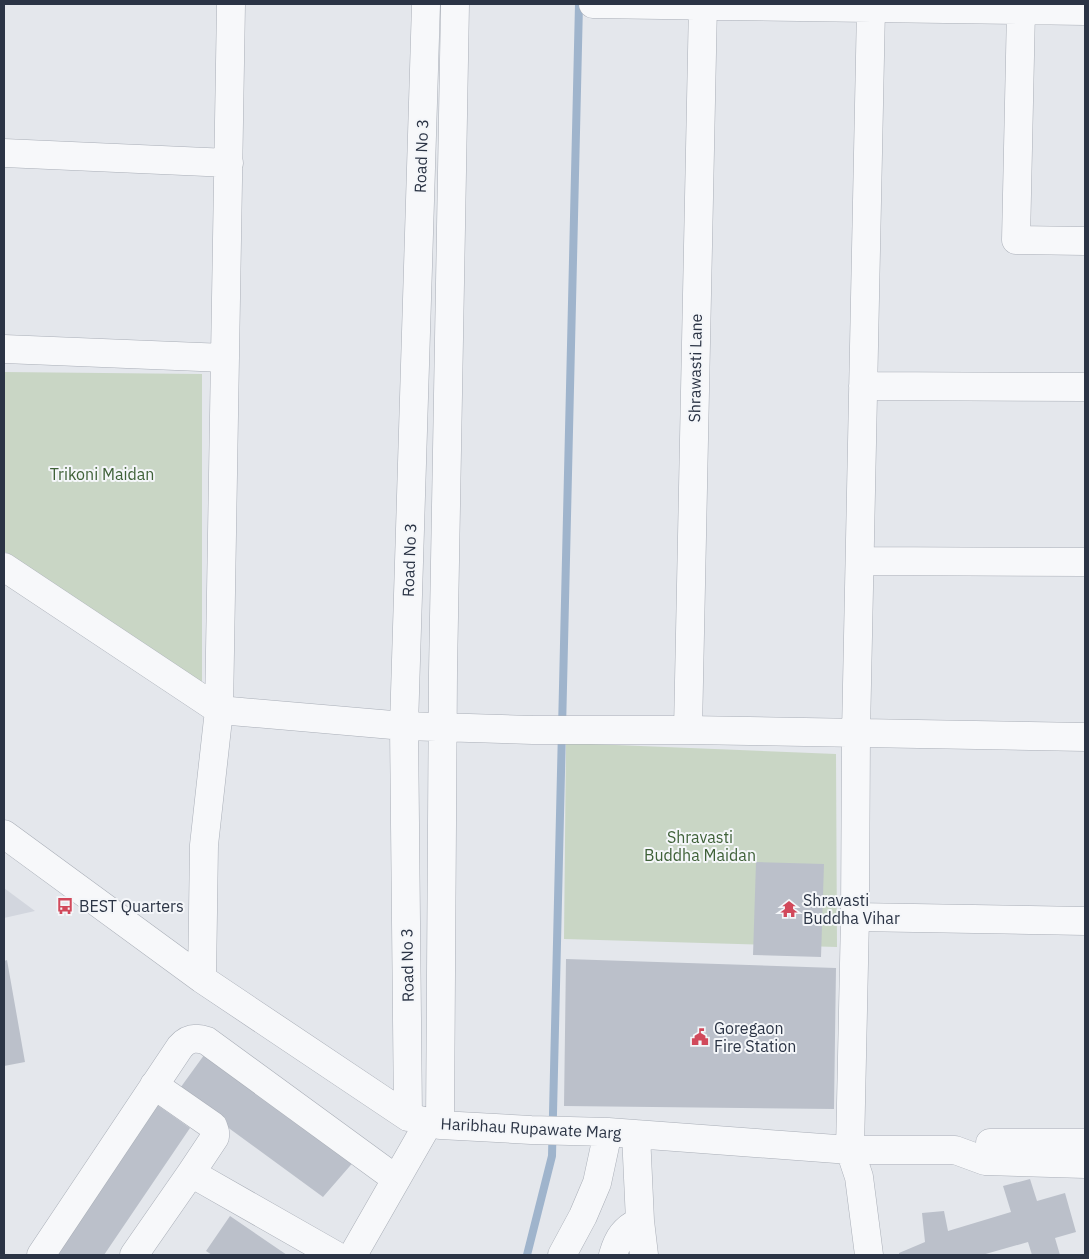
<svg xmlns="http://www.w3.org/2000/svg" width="1089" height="1259" font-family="'IBM Plex Sans',sans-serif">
<rect width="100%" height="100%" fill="#e4e7ec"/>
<!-- built -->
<path fill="#d2d6de" d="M4 888 35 911 4 918Z"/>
<!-- green -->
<path fill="#c9d6c5" d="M4 372 202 374V698L171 667 4 551Z
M566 743 836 754 837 947 564 939Z"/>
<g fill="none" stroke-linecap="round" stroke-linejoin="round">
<!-- stream -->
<path stroke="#9fb4cc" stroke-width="8" d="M527 1255 552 1156 579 4"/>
</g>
<!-- building -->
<path fill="#bbc0ca" d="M756 862 824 864 821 957 753 955Z
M566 959 836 968 834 1109 564 1106Z
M7 960 25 1062 4 1066V961Z
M207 1051 356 1159 323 1197 178 1091Z
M153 1102 190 1128 104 1255H49Z
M1030 1179 1037 1201 1065 1193 1076 1232 1055 1238 1060 1255H1032L1028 1242 982 1255H899V1253L925 1242 922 1213 944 1211 948 1231 1011 1212 1003 1186Z
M230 1216 287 1255H212L206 1251Z"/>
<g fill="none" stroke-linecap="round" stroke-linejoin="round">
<!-- minor casing -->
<g stroke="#a9aeb7" stroke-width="29">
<path id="minor" d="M593 4 1085 11
M1021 10 1016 240 1085 241
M4 153 229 163
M4 349 225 358
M863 386 1085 387
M860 561 1085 562
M4 567 219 710 404 726 533 730H688L1085 737
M688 730 703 4
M4 834 202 979 408 1117 440 1125 531 1130 608 1132 850 1150H955L985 1161 1085 1164
M855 917 1085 921
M202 979 204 845 219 710 231 4
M154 1085 213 1126 215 1132V1137L191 1173
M408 1117 404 726 426 4
M440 1125 443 673 455 4
M636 1134 640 1221 644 1255
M990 1143H1085
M41 1255 180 1047C188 1038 196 1037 207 1041L396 1179
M134 1255 191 1173 335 1255
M353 1255 429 1122
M562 1255 583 1216 597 1183 608 1132
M613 1255C618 1238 624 1229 640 1221
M869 1255 859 1177 850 1150 855 917 856 733 871 8"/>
</g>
<!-- minor -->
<use href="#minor" stroke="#f7f8fa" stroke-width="28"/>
</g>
<!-- icons -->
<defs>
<g id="bus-bare" transform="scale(1.35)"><path d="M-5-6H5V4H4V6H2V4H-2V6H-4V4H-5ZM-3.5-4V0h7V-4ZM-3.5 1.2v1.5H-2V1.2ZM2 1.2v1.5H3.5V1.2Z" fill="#d1495b" stroke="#f4f6f9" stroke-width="2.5" paint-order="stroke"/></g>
<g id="temple-bare" transform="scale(1.35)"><path d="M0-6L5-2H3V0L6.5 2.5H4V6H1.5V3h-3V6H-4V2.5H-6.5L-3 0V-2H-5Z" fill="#d1495b" stroke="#f4f6f9" stroke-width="2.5" paint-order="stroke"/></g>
<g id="civic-bare" transform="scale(1.35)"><path d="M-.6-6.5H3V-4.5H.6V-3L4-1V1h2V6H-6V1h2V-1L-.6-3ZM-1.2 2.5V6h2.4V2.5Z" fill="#d1495b" stroke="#f4f6f9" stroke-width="2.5" paint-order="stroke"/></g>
</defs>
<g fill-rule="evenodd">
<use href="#bus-bare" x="65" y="906"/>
<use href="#temple-bare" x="789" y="909"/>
<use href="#civic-bare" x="700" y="1037"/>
</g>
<g text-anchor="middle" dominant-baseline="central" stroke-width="4" stroke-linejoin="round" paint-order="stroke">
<!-- street labels -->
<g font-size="16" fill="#2b3445" stroke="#f4f6f9">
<text transform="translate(421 156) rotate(-88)">Road No 3</text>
<text transform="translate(695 368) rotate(-89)">Shrawasti Lane</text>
<text transform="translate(409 560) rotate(-88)">Road No 3</text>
<text transform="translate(407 965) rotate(-91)">Road No 3</text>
<text transform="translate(531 1128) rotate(3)">Haribhau Rupawate Marg</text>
</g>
<!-- park labels -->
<g font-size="16" fill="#3f6138" stroke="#f4f6f9">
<text x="102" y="474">Trikoni Maidan</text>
<text x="700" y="837">Shravasti<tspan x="700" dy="18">Buddha Maidan</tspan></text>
</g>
<!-- poi labels -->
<g font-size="16" fill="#2b3445" stroke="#f4f6f9" text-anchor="start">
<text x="803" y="900">Shravasti<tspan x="803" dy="18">Buddha Vihar</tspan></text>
<text x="79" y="906">BEST Quarters</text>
<text x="714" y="1028">Goregaon<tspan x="714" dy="18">Fire Station</tspan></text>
</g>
</g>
<!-- border -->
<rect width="1089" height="1259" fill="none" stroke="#2b3445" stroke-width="10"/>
</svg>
